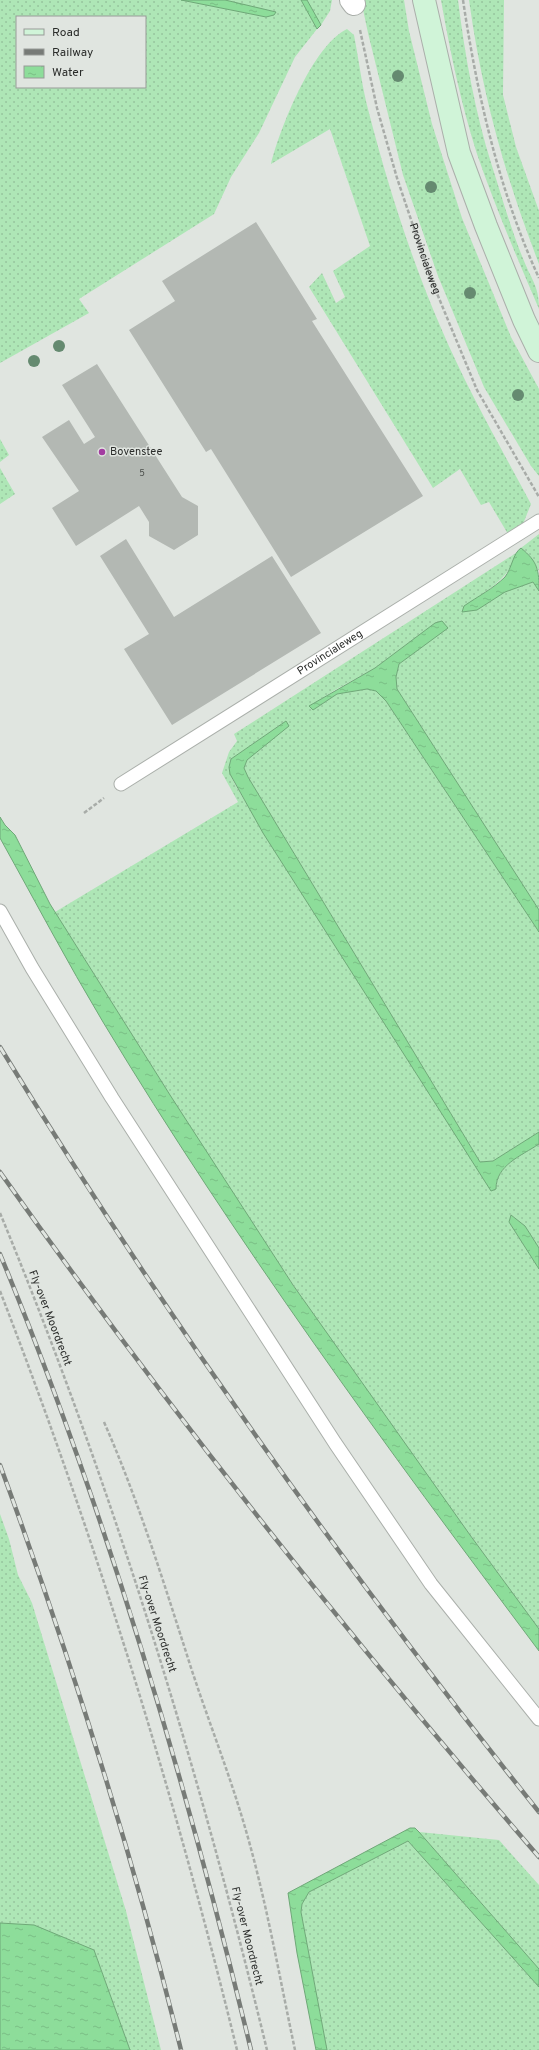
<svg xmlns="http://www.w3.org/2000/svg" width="539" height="2050" font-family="Overpass,sans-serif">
<defs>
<pattern id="grass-dots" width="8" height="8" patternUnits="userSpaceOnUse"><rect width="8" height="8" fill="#aee6b6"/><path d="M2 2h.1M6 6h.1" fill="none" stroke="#96c59d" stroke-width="1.8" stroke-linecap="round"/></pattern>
<pattern id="water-ripples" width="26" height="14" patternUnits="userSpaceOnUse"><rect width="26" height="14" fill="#8ddd9a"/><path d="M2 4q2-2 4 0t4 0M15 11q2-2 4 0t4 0" fill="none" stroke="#7abe85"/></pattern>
</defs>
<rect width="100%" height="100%" fill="#e0e5e0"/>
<!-- grass -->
<path fill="url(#grass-dots)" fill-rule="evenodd" d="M0 0H301L317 29 295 57 259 133 231 177 214 214 79 299 89 313 0 363ZM17 17H145V87H17Z
M307 0H332L330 11 321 25Z
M361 0H404L409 31 432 124 462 218 511 337 539 389V476L531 466 484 387 438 276 403 175 368 33Z
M441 0H458C465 56 475 112 492 166 502 197 511 230 524 261 532 281 539 286 539 309 517 258 495 206 477 154 461 104 450 51 441 0Z
M469 0H504L503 95 516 147 539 211V264C505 176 482 94 469 0Z
M347 29 354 35C359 61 362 87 369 113 388 186 411 259 441 328 467 389 500 446 531 504L523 524 508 534 489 502 481 505 460 469 433 488 309 287 322 273 336 303 345 297 333 271 370 246 330 129 271 164C280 128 313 45 347 29Z
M0 439 9 455 0 462Z
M0 468 15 494 0 504Z
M539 534V571L528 554 521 548Z
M516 553C510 580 485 591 465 606L462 611 477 610 505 592 533 582 539 591V910L397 689 396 677 399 664 447 628 435 623 375 668 335 690 310 706 313 710 337 694 367 689 376 691 386 701 539 932V1132L493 1161 480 1162 248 777 244 768 247 760 286 721 231 759C226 774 236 785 243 798L496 1189C496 1165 521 1156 539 1144V1248L525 1226 511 1215 509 1222 539 1269V1629C456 1516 373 1402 294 1286 211 1164 134 1037 55 912L238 802 222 773 229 752 237 741 234 734Z
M0 1514 9 1539 18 1575 32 1603 126 1911 161 2050H130L94 1950 0 1923Z
M419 1832 499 1840 539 1885V1969Z
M408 1841 539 1987V2050H327L301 1912 302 1904 309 1892Z"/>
<!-- water -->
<path fill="url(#water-ripples)" stroke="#6fa878" d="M181 0H225L276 12 274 15 266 17Z
M301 0H307L321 25 317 29Z
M521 548C538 562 539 570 539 591L533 582 505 592 477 610 462 612 464 606C477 597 494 588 505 577 512 568 513 553 521 548Z
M442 621 448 628 399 664 396 677 397 689 539 910V932L386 701 376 691 367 689 337 694 313 710 309 706 375 668 435 623Z
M286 721 289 726 247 760 244 768 248 777 480 1162 493 1161 539 1132V1144C521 1156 496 1165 496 1189L491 1191 263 833 230 774 229 767 231 759Z
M0 817 5 825 15 835 50 904 170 1095 293 1285 470 1535 539 1629V1651C386 1447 235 1241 103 1022 67 962 34 899 0 838Z
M511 1215 525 1226 539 1248V1269L509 1222Z
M410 1828H415L419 1832 539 1969V1987L408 1841 309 1892 302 1904 301 1912 327 2050H316L297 1953 288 1893Z
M0 1923 34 1925 94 1950 130 2050H0Z"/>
<!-- building -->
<path fill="#b3b8b3" d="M256 222 317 319 312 321 423 496 291 577 211 449 206 452 129 330 175 301 162 281Z
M97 364 182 497 198 506V535L174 550 149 536V522L139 506 76 546 52 508 79 491 42 437 69 420 84 444 95 437 62 385Z
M126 539 174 617 272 556 321 633 172 725 124 649 149 634 100 556Z"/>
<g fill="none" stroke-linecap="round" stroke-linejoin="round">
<!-- lane casing -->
<g stroke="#aaafaa" stroke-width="15">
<g id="lane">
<path id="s2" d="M121 784 539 521"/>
<path d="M0 911 32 968 112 1098 335 1443 431 1584 539 1719"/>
</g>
</g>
<!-- street casing -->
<g stroke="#aaafaa" stroke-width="24">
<path id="street" d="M351 0 354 4"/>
</g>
<!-- secondary casing -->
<g stroke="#aaafaa" stroke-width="24">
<path id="secondary" d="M424 0 459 153 486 226 524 320 539 351"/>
</g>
<!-- path -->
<g stroke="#a8aca8" stroke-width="2.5" stroke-dasharray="4 2" stroke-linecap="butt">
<path d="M463 0C477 94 499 191 539 278"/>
<path id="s1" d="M360 30 377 108 397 178 431 279 477 390 539 497"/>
<path d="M84 813 104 798"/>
<path d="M0 1213C112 1484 198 1765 267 2050"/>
<path d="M0 1291C96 1539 174 1792 237 2050"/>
<path d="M104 1422C137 1497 161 1574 186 1652 204 1710 227 1766 244 1824 266 1898 279 1975 295 2050"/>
</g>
<!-- lane -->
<use href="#lane" stroke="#fff" stroke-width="13"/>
<!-- street -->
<use href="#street" stroke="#fff" stroke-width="22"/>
<!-- secondary -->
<use href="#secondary" stroke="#d0f4d8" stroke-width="22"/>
<!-- rail casing -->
<g stroke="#777b77" stroke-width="4.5">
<path id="rail" d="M0 1047C163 1314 344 1568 539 1812
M0 1172C168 1409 349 1637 539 1857
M0 1254C106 1510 186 1781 251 2050
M0 1465C70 1656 132 1852 181 2050"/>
</g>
<!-- rail -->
<use href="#rail" stroke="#e0e5e0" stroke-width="3" stroke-dasharray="9" stroke-linecap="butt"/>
</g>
<!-- trees -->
<g fill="#658a70">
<circle cx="398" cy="76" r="6"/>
<circle cx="431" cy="187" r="6"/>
<circle cx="470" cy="293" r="6"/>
<circle cx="59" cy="346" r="6"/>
<circle cx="34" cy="361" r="6"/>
<circle cx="518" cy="395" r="6"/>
</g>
<!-- markers -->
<circle fill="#a33da1" stroke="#e0e5e0" stroke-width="1.5" cx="102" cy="452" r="4"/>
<g text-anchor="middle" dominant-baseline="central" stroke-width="3" stroke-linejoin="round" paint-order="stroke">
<!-- number labels -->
<g font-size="9" fill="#4c4f4c">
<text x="142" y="473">5</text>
</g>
<!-- street labels -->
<g font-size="11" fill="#2a2c2a" stroke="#e0e5e0">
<text stroke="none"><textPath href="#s1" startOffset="238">Provincialeweg</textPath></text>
<text stroke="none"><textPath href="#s2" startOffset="247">Provincialeweg</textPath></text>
<text transform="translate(50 1318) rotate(69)">Fly-over Moordrecht</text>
<text transform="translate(157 1624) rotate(72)">Fly-over Moordrecht</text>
<text transform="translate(247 1936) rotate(76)">Fly-over Moordrecht</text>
</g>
<!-- poi labels -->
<g font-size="11" fill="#2a2c2a" stroke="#e0e5e0" text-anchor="start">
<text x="110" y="452">Bovenstee</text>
</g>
</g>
<!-- legend -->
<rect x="16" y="16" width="130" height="72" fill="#e0e5e0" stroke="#979b97"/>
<rect x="24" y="29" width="20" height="6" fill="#d0f4d8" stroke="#979b97"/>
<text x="52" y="36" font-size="12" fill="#2a2c2a">Road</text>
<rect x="24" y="49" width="20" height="6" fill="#777b77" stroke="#979b97"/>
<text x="52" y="56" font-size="12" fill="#2a2c2a">Railway</text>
<rect x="24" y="66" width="20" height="12" fill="url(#water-ripples)" stroke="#979b97"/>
<text x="52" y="76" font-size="12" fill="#2a2c2a">Water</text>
</svg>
